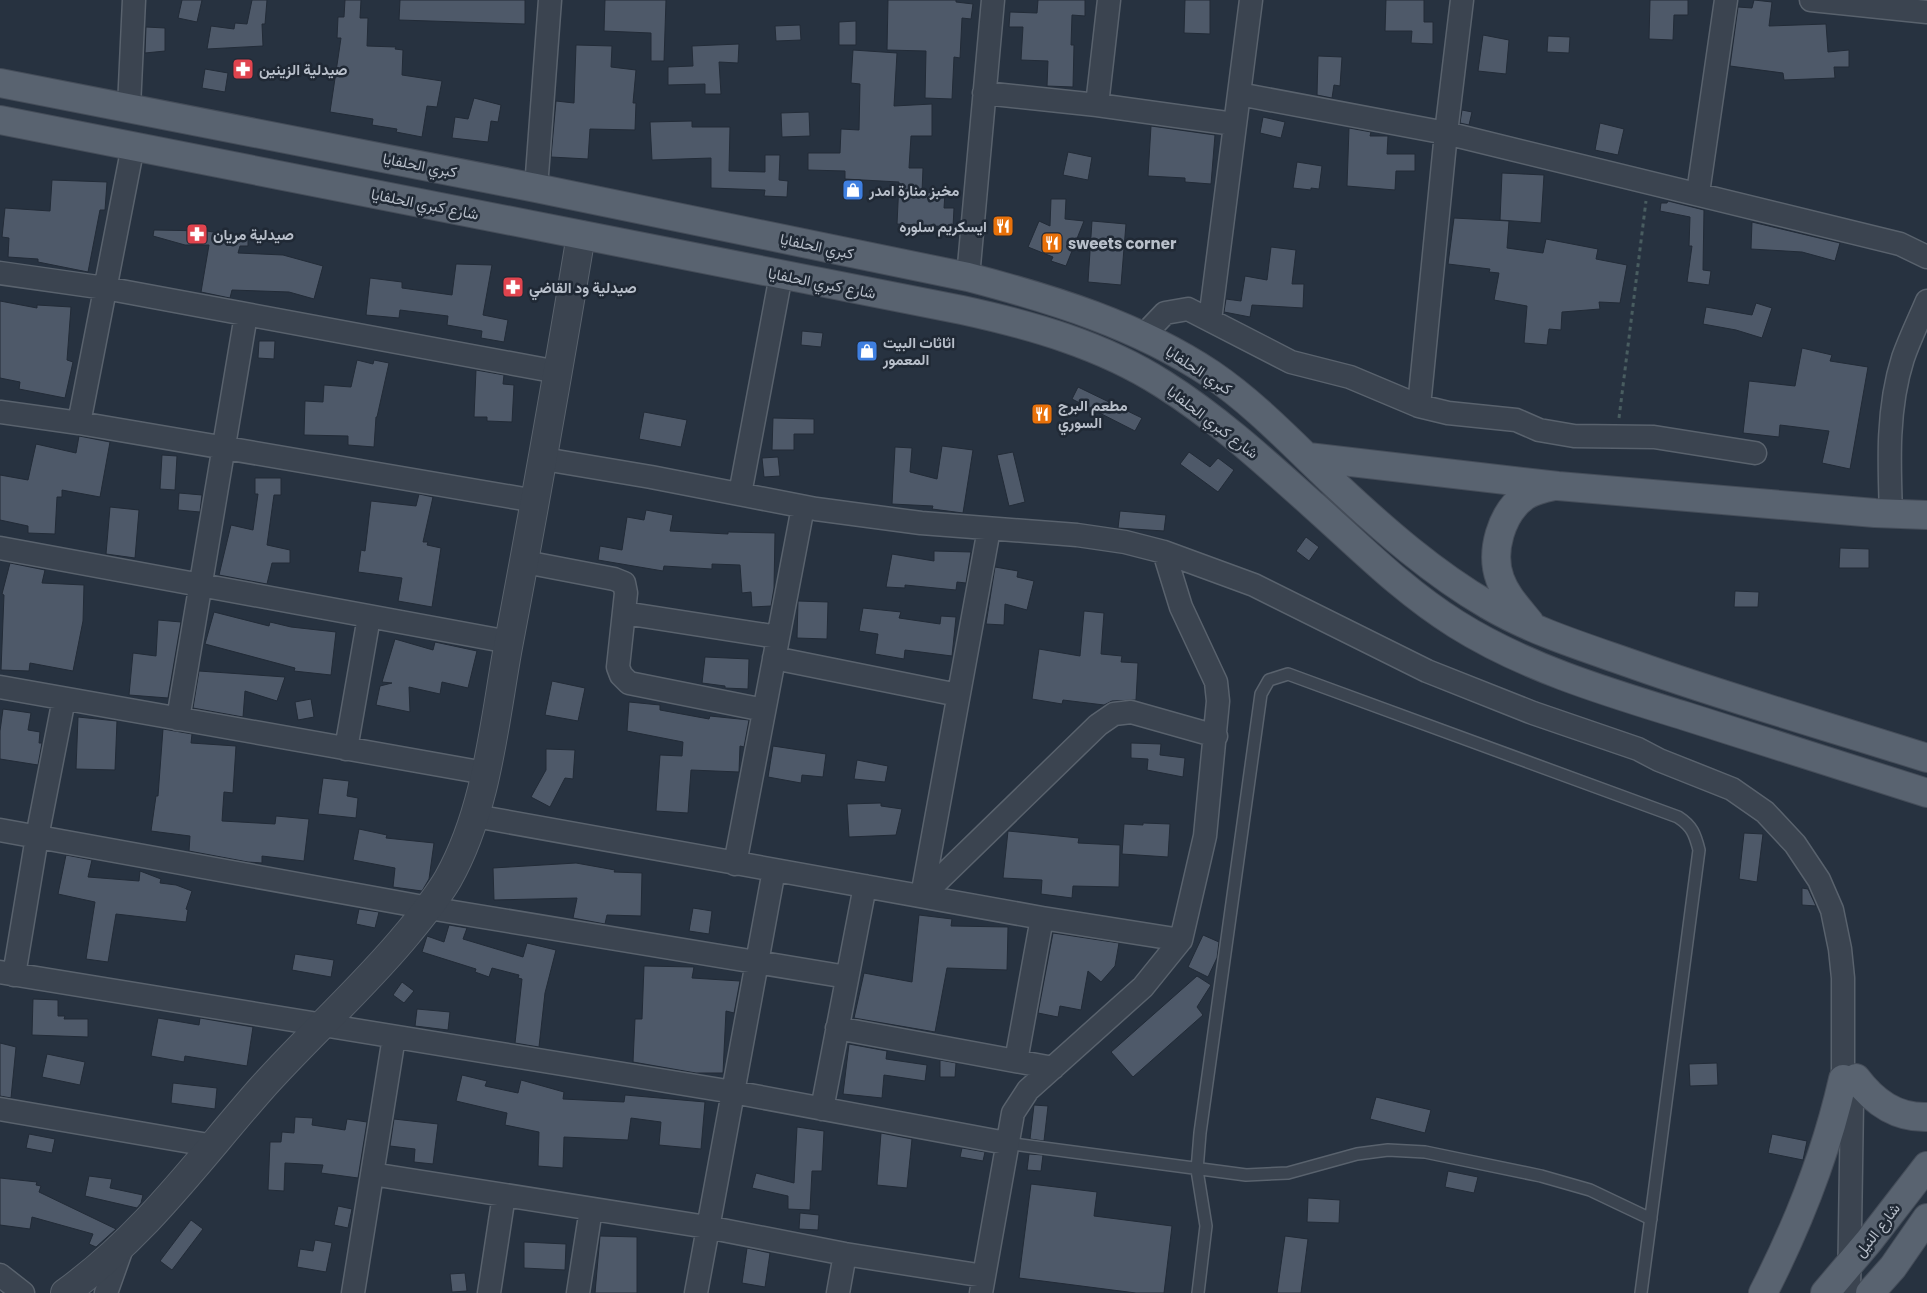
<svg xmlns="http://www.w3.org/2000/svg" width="1927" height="1293" font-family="Poppins,Vazirmatn,sans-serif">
<rect width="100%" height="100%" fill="#273240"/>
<!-- building -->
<path fill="#4e5969" stroke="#222b37" d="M182 0H202L197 22 178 18Z
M252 0H267L265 24H262L263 46 207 49 211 26 234 29 235 23 247 24Z
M345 0H361L360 18H368L367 46 396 47 395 49 403 50 402 75 442 81 437 107 427 106 422 137 396 132 397 129 372 125 373 119 330 112 341 38H337L338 17H344Z
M400 0H525V24L399 20Z
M605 0H666L664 61H651V33L604 31Z
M888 0H956V2L973 4 971 19 962 18 960 58 954 57 952 99 925 98 926 51 887 50Z
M1038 0H1085V16L1072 15 1071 45H1074L1073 87 1047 86 1048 61 1021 60 1023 27H1009L1010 12 1037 13Z
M1185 0H1210V34L1184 33Z
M1386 0H1424V22H1433V44L1411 43 1412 31H1385Z
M1650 0H1688V15H1674L1673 40 1649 39Z
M1754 0 1772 2 1769 26 1826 24 1828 52 1849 50V67H1834L1835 78 1784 80 1783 73 1730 66 1738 7 1752 8Z
M856 21V45H839V22Z
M800 25 801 40 776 41 775 26Z
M146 27 165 28V51L145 53Z
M1483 35 1509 40 1506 74 1478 71Z
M1548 36 1570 37 1569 53 1547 52Z
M739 44 738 63 719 62 721 94H705V84L668 85V67L693 66 692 46Z
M576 45 612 46 611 67 636 70 633 103H636L635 130 590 129 588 159 551 157 556 101 574 103Z
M853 50 897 53 894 106 932 104V136H911L909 168H923L922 192 945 193 944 208H954L953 227 897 224 899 182 845 179V171L808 170V153H840L841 129 859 130 860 84 851 83Z
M1318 56 1342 57 1340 86 1334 85 1332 98 1317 95Z
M205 69 228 73 225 92 202 88Z
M474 98 501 105 498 122 491 121 488 142 452 138 455 117 468 119Z
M1462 110 1472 112 1469 125 1460 123Z
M809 112 810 136 782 137 781 113Z
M1263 117 1285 122 1281 138 1260 133Z
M692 121V127H730L729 171 765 172V155H780L779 180 788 181 787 197 764 196 765 190 711 188V158L652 160 650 122Z
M1600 123 1624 129 1618 155 1595 150Z
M1151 126 1215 135 1211 184 1185 182V178L1148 176Z
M1349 128 1371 132 1370 136H1388L1387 154H1415V171H1396L1395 190 1347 186Z
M1068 152 1092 157 1088 180 1063 175Z
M1297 162 1322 166 1319 189 1311 188V190L1293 188Z
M1502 173 1544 175 1541 223 1500 220Z
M52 180 107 182 105 210H100L88 272 38 262V259L8 257 9 238 2 237 5 208 50 211Z
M1051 199H1066L1065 219 1084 221 1066 266 1051 261 1053 257 1028 247 1039 221 1050 226Z
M1668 201 1704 210 1703 270 1711 271 1709 285 1687 282 1692 246H1689L1690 217 1660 211 1661 203H1667Z
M1454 218 1509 221 1507 248 1543 253 1546 239 1598 249 1596 259 1627 265 1620 303 1599 302 1600 309 1562 312 1561 330 1549 329 1547 345 1524 343 1527 306 1494 300 1499 273 1489 272 1490 269 1448 264Z
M1092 221 1126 224 1121 285 1088 282Z
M1752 222 1840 243 1835 261 1802 252 1751 249Z
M154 230 207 231 248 238V246H240L238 253 283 255 323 266 314 299 289 292 232 290 230 298 201 292 209 245H185L153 236Z
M1271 247 1296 250 1292 284H1304L1303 308 1252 305 1250 317 1224 312 1226 299 1241 301 1245 276 1267 280Z
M456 264 492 265 483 315 508 320 504 342 481 338 482 331 447 325 448 316 400 310 399 318 366 315 370 278 402 282V288L452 295Z
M0 301 37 308V305L71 307 67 360 73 362 65 398 19 389 20 382 0 378Z
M1756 303 1772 308 1762 338 1736 330 1703 324 1706 307 1752 315Z
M802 331 823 333 821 347 801 345Z
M259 341H275L274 359 258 358Z
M1802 348 1832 355 1830 361 1868 367 1850 469 1822 463 1829 431 1780 425 1779 437 1743 433 1749 381 1795 386Z
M357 360 373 364 374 360 389 363 377 417H376L374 447 348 445V436L304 435 305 401 323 402 324 385 351 387Z
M476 370 504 375 503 384 514 385 512 422 487 421V417H474Z
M1078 387 1142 418 1135 431 1072 399Z
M644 412 687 420 681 447 639 439Z
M773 418 814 419V434H794V450H772Z
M79 436 110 442 100 497 62 490V497H57L55 534 28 533V526L0 520V475L28 480 36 444 76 453Z
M942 446 973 450 963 513 932 509 933 506 892 504 895 447 912 448 910 472 937 479Z
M1013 452 1025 502 1009 506 997 455Z
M1189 452 1210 467 1218 458 1234 470 1218 492 1180 464Z
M162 455 177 456 175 490 160 489Z
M778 457 780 476 764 477 762 458Z
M255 478H281V495H274L267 545 290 550V563H272L267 584 219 575 231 525 253 530 258 494H255Z
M179 493 202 495 200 512 178 510Z
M419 494 433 497 423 542H428L427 545 441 548 432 607 398 601 402 578 358 572 361 550 365 551 371 501 416 506Z
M110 507 139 510 135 558 106 554Z
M646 510 673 515 670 531 728 534V532L775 533 774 588 771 606 752 607 751 592 742 593 740 565 712 564V569L664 566 663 571 598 560 600 546 622 550 627 517 644 520Z
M1120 511 1166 515 1164 531 1118 528Z
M1306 537 1319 547 1309 561 1296 551Z
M1840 548 1869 549V568H1839Z
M934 551 971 552 966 583 957 582 956 590 905 585V588L886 587 892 554 934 561Z
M10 563 45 570 42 583 84 585 83 621 73 671 30 663 29 671 1 670 4 595 2 594Z
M995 567 1018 571 1017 577 1034 581 1027 610 1005 604 1004 625 986 624Z
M1735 591 1759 592 1758 607H1734Z
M798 601 828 602 827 639 797 638Z
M863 608 901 612 899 618 940 624 941 616 956 617 952 656 905 650 904 659 875 654 878 634 859 631Z
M1084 611 1104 613 1101 654 1122 656 1121 662 1138 663 1136 700 1112 701 1104 705 1063 700 1062 704 1032 699 1039 649 1080 656Z
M214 612 269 626 270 622 291 627 336 632 331 675 294 671 295 668 205 644Z
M158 620 181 622 168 698 129 695 133 653 156 656Z
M395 639 433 650 435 642 477 651 468 688 442 682 440 694 409 687 410 712 376 705 380 686 392 683 382 682Z
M705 657 749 659 748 689 725 688V686L702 683Z
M199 671 285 677 277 701 245 691 243 717 193 708Z
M552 681 585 688 578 721 545 715Z
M311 699 314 717 298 720 295 702Z
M629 702 660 705V710L709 719 710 716 749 720 744 747 740 746 739 772 691 770 688 813 656 811 660 755 682 756 683 742 627 731Z
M3 709 31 713 28 730 40 732 39 743H42L38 765 0 759V731Z
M78 717 117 721 115 770 76 769Z
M163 729 192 734 191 743 236 746 233 793 224 792 222 821 275 824 276 816 309 819 304 861 262 856V863L248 862 189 851 190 836 151 831 156 796H158Z
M1131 743 1161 744 1160 755 1185 758 1183 777 1147 770 1148 759 1131 758Z
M773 746 826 754 823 777 802 775 801 783 768 777Z
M546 749 575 750 573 779 565 778 550 807 531 797 546 770Z
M857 760 888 766 885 782 854 779Z
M323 778 349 781 347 796 358 798 356 818 318 814Z
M881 803V806L902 809 896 835 849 837 847 804Z
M1143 823 1170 824 1168 857 1122 854 1124 824 1143 825Z
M359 829 387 835 386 838 434 843 429 879 422 891 393 887 395 868 353 860Z
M1008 831 1079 838 1078 843 1120 845 1119 887 1073 886 1072 898 1041 894 1042 880 1003 878Z
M1744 833 1763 834 1757 882 1739 879Z
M66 855 92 860 88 877 139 881 140 871 161 879 160 883 176 885 192 891 186 909 188 910 186 922 116 914 108 962 86 959 95 902 58 894Z
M576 863 615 870 614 872 642 873 641 916 607 915 605 924 573 918 577 898 494 900 493 868Z
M1802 888 1808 889 1816 906 1802 905Z
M693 908 712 911 709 934 689 931Z
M359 909 379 912 375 928 356 924Z
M919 915 952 919 951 926 1008 927 1007 970 947 968 935 1032 854 1018 864 973 912 982Z
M449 925 467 928 463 939 523 957 527 943 556 950 545 993 539 1047 515 1043 522 979 518 978 519 975 492 968 489 977 475 972 476 969 422 952 427 936 444 942Z
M1053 933 1119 943 1115 966 1101 982 1088 971 1081 1010 1060 1006 1058 1017 1038 1013Z
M1203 935 1219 942 1217 958 1208 977 1188 967Z
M295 954 334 960 331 977 292 970Z
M644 966 694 967 692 978 740 981 734 1013 726 1011 723 1073H696L633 1062 635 1019H642Z
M1197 976 1211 985 1197 1007 1203 1015 1133 1077 1111 1052Z
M402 982 414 991 404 1003 393 995Z
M33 999 58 1000V1016H65L64 1019H88V1037L32 1035Z
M417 1009 450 1012 448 1030 415 1026Z
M158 1018 199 1025 200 1018 253 1027 247 1066 185 1056 184 1062 151 1056Z
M0 1043 16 1047 11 1098 0 1096Z
M849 1044 887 1051 886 1059 927 1065 925 1081 884 1075 882 1098 843 1094Z
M47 1054 85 1062 80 1085 42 1077Z
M940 1060 956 1063 955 1077H940Z
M1717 1063 1718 1085 1690 1086 1689 1064Z
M462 1075 487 1081 485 1086 518 1093 521 1080 564 1092 563 1099 624 1102 625 1095 705 1102 701 1149 659 1145 661 1122 631 1118 628 1140 564 1137 563 1168 538 1166 539 1132 505 1125 507 1113 456 1101Z
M173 1083 217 1088 215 1109 171 1103Z
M1376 1097 1431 1110 1425 1133 1370 1119Z
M1034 1105 1048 1106 1044 1141 1030 1139Z
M295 1117 313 1118 312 1125 345 1130 347 1119 367 1122 358 1178 321 1173 323 1165 285 1163 284 1191 268 1190 270 1142H281L282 1132 294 1133Z
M394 1119 438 1124 433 1164 414 1162 415 1149 390 1146Z
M797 1127 824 1131 822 1171H812L810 1210 788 1209V1196L752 1188 756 1173 794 1183Z
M881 1133 912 1139 907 1188 877 1185Z
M29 1134 55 1139 52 1153 26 1148Z
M1772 1134 1807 1141 1803 1160 1768 1153Z
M962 1148 985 1152 983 1161 960 1157Z
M1029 1154 1043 1155 1041 1171 1027 1170Z
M1448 1171 1478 1177 1474 1193 1445 1187Z
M89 1176 112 1179 110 1188 143 1195 141 1203 137 1208 85 1196Z
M0 1178 37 1182 36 1185 41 1186 39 1192 116 1229 96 1247 89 1244 93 1234 32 1217 30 1229 0 1225Z
M1031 1184 1097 1192 1094 1216 1172 1226 1164 1293H1136L1019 1278Z
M1308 1198 1340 1200 1339 1223 1307 1222Z
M338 1206 352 1209 348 1228 334 1225Z
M800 1213 819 1215 818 1230 799 1229Z
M191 1220 203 1229 172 1270 160 1261Z
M600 1236 637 1237V1293H595Z
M1285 1236 1308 1239 1301 1293H1277Z
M315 1240 332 1243 326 1272 297 1267 300 1249 313 1251Z
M524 1242 566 1244 565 1270 524 1268Z
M747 1248 770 1253 765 1287 742 1283Z
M465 1273 467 1291 452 1292 450 1274Z"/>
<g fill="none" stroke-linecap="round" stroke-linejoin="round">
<!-- service casing -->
<g stroke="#59626d" stroke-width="14">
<path id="service" d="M1006 1143 1246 1175 1288 1173 1357 1154 1388 1150 1425 1152 1541 1176 1590 1190 1651 1219
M1198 1293 1206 1226 1197 1170 1200 1133 1261 694 1269 680 1288 674 1678 817C1692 826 1695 834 1699 850L1641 1293"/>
</g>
<!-- minor casing -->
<g stroke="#59626d" stroke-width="25">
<path id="minor" d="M1811 0 1927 12
M984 93 1097 105 1234 124
M1239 94 1446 133 1900 244 1927 257
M1097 105 1109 0
M129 107 134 0
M536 188 550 0
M1698 193 1726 0
M0 273 105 288 558 372
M968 277 993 0
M1210 320 1251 0
M1143 336 1165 313 1188 309 1291 362 1350 377 1419 406 1448 413 1516 420 1539 430 1574 436 1654 437 1755 453
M1419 406 1446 133 1462 0
M0 412 79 423 536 501
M79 423 133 146
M544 459 651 477 816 509 921 523 1077 535 1125 542 1164 552 1254 585 1427 671 1533 713 1638 749 1659 760 1732 789 1765 812 1795 844 1819 880 1832 910 1840 949 1843 978V1079L1852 1102
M740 494 781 275
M1891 514C1889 461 1887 408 1903 358 1910 338 1919 320 1927 301
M0 548 509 642
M525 562 614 579 624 583 626 593 618 667 621 675 629 683 764 710
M624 613 778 637
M774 658 958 695
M0 687 485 773
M178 719 246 315
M346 749 369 617
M475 816 1042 918 1181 940
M0 830 429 908 847 977
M735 864 803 507
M922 896 989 529
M922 896 1098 725 1114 714 1131 712 1216 736
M0 972 733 1092 1006 1143
M14 975 37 837 64 699
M837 1028 1053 1068
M1016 1061 1042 918
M0 1109 214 1146
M822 1109 865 886
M372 1174 707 1227 845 1254 984 1276
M0 1275 23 1293
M106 1293 122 1248
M353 1293 394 1037
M489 1293 504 1195
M578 1293 591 1209
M696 1293 774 870
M838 1293 845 1254
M981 1293 1013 1113 1028 1090 1143 987 1181 940 1205 836 1218 701 1216 682 1181 607 1164 552
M1849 1293 1852 1102 1854 1087"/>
</g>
<!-- tertiary casing -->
<g stroke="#59626d" stroke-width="30">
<path id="tertiary" d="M65 1293C145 1235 196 1163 260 1090 308 1036 362 989 408 933 422 916 437 898 448 879 487 810 494 724 508 647 534 510 558 373 581 235"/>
</g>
<!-- primary casing -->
<g stroke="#454d59" stroke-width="30">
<path id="primary" d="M0 83 536 188 968 277C1052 299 1137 325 1211 374 1258 406 1296 448 1338 487 1384 530 1433 573 1488 605 1534 632 1584 647 1635 665 1731 699 1830 727 1927 758
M0 120 962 310C1031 325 1102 345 1163 384 1217 418 1265 462 1313 505 1359 546 1403 591 1456 624 1526 668 1607 692 1685 716 1766 742 1846 767 1927 793
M1308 457 1558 486 1875 513 1927 515
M1530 623C1519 609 1506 596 1500 579 1490 552 1501 513 1525 496 1534 490 1544 488 1554 486
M1856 1078C1874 1102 1896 1118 1927 1117
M1763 1293C1798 1225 1826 1154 1843 1079
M1825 1293 1869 1241 1927 1166
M1870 1293 1893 1267 1927 1218"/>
</g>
<!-- path -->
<path stroke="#495d60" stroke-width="3" stroke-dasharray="4 4" stroke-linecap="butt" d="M1619 418 1646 201"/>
<!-- service -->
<use href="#service" stroke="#3b4450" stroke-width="11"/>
<!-- minor -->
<use href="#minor" stroke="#3b4450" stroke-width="22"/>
<!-- tertiary -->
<use href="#tertiary" stroke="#3b4450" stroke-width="28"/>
<!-- primary -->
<use href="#primary" stroke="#596370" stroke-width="28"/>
</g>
<!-- icons -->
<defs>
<g id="pharmacy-square" transform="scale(1.125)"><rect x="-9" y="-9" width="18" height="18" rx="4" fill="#e0444e" stroke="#202935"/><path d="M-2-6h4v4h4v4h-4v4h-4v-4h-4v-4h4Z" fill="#fff"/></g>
<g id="shop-square" transform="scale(1.125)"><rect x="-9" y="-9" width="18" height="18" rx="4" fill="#3f7fe0" stroke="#202935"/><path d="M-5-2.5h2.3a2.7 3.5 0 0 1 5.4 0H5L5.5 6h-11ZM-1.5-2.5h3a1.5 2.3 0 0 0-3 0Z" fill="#fff"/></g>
<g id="restaurant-square" transform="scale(1.125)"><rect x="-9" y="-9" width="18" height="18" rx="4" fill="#e8710a" stroke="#202935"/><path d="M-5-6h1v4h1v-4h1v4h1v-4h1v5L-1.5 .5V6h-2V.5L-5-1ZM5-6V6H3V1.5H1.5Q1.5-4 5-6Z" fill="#fff"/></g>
</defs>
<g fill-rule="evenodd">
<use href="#pharmacy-square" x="243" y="69"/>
<use href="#shop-square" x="853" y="190"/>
<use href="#restaurant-square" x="1003" y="226"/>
<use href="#pharmacy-square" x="197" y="234"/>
<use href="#restaurant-square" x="1052" y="243"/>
<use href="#pharmacy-square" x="513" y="287"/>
<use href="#shop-square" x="867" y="351"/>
<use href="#restaurant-square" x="1042" y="414"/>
</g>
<g text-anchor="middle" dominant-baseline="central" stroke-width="5" stroke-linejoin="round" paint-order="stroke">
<!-- poi labels -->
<g font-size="15" font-weight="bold" fill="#b8bfca" stroke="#202935" text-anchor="start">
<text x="259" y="69">صيدلية الزينين</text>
<text x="869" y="190">مخبز منارة امدر</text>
<text x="987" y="226" text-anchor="end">ايسكريم سلوره</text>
<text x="213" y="234">صيدلية مريان</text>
<text x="1068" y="243">sweets corner</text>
<text x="529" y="287">صيدلية ود القاضي</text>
<text x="883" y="342">اثاثات البيت<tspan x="883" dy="17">المعمور</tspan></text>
<text x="1058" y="405">مطعم البرج<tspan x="1058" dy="17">السوري</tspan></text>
</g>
<!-- street labels -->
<g font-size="15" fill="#b8bfca" stroke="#202935">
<text transform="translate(420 165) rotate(11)">كبري الحلفايا</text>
<text transform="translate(425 204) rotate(11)">شارع كبري الحلفايا</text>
<text transform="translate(817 246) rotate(12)">كبري الحلفايا</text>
<text transform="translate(822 283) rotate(11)">شارع كبري الحلفايا</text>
<text transform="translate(1199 370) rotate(33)">كبري الحلفايا</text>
<text transform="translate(1213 422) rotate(37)">شارع كبري الحلفايا</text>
<text transform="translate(1877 1230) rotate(-52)">شارع النيل</text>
</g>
</g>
</svg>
